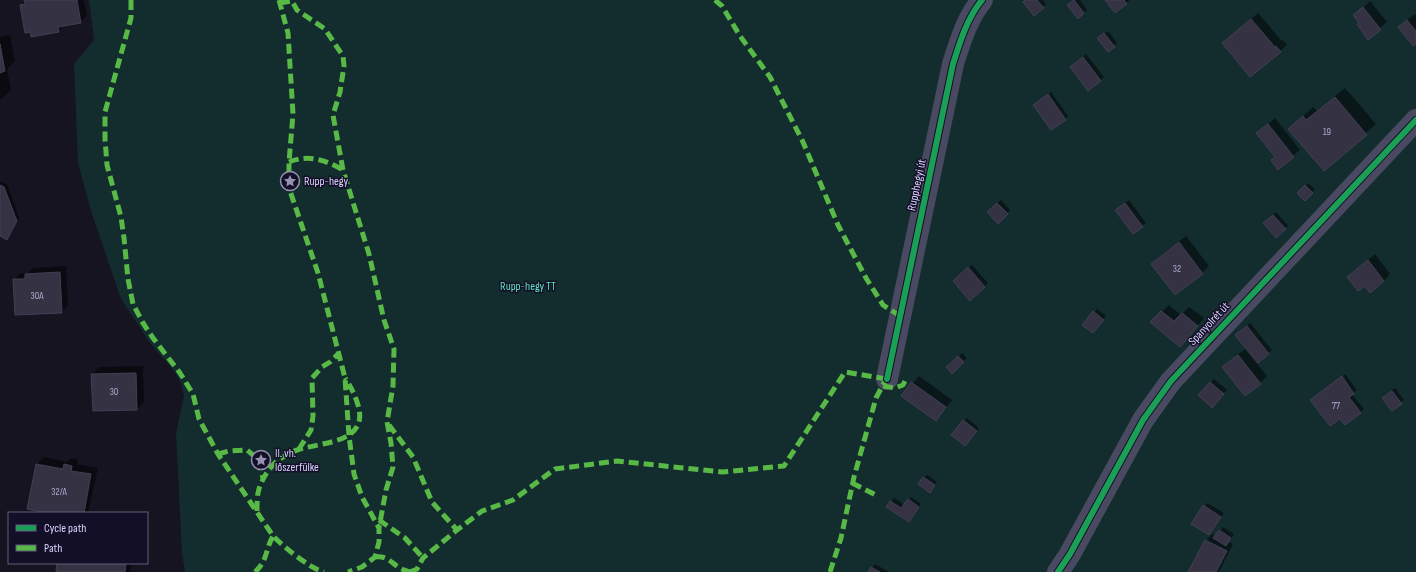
<svg xmlns="http://www.w3.org/2000/svg" width="1416" height="572" font-family="'Sofia Sans Condensed',sans-serif">
<rect width="100%" height="100%" fill="#161421"/>
<!-- green -->
<path fill="#132c2d" d="M89 0H1416V572H185L182 553 176 434 184 395 181 383 175 372 150 343 121 299 91 211 78 163 74 64 94 40Z"/>
<!-- shadow -->
<path fill="#0007" d="M25 0H84L87 16 80 22 64 25 58 31 21 5Z
M1026 0H1043L1046 4 1043 7Z
M1074 0H1080L1087 10 1084 13 1072 2Z
M1106 0H1130L1126 3Z
M1370 1 1387 22 1369 38 1360 23 1354 16Z
M1258 13 1282 41 1283 40 1287 45 1280 51 1223 43Z
M1415 14 1416 16V43L1406 21Z
M1108 31 1117 43 1114 46 1102 35Z
M10 35 15 61 7 69 11 90 0 100V37Z
M1086 54 1104 77 1088 89 1074 64Z
M1345 88 1376 124 1324 170 1289 129 1313 107 1317 111Z
M1051 92 1068 116 1065 119 1034 105Z
M1275 118 1300 150 1278 168 1276 156 1258 133Z
M0 181 7 184 19 217 10 235 7 239 0 235Z
M1308 183 1315 189 1305 199 1299 193Z
M1001 200 1010 210 998 222 988 212Z
M1129 200 1146 223 1133 233 1119 207Z
M1276 212 1288 226 1276 236 1268 220Z
M1186 236 1209 266 1202 273 1153 264 1159 257Z
M1375 254 1390 274 1384 281 1365 285 1348 277Z
M972 265 988 283 970 299 954 281Z
M66 266 68 305 62 312 14 280 20 273H28L33 268Z
M1169 305 1181 315 1189 307 1204 318 1180 346 1152 322Z
M1097 309 1106 316 1096 329 1084 324Z
M1250 323 1272 350 1258 361 1240 332Z
M1245 349 1267 376 1260 383 1223 367Z
M962 353 967 358 952 372 947 367Z
M143 366 144 402 137 409 93 410 92 374 99 367Z
M1345 374 1357 390 1352 394 1364 409 1345 424 1340 418 1315 397Z
M919 376 952 400 936 419 903 395Z
M1214 379 1227 390 1215 403 1200 395Z
M1395 388 1404 400 1393 409 1387 395Z
M967 418 979 428 968 442 964 421Z
M44 457 67 462 71 458 78 459 77 464 98 468 88 513H53L28 508 37 464Z
M927 475 937 482 933 488 924 478Z
M911 497 921 504 909 521 888 506 894 498 905 505Z
M1207 503 1224 513 1209 534 1193 523Z
M1223 527 1234 534 1229 542 1233 544 1219 572H1189L1206 541 1212 534 1216 536Z
M58 563H132L130 572H57Z
M875 564 889 572H869Z"/>
<!-- building -->
<path fill="#343243" stroke="#433f54" d="M24 0H77L81 23 58 27 59 32 31 37 30 32 25 33 20 5 25 4Z
M1025 0H1037L1044 8 1034 16 1023 2Z
M1074 0 1084 13 1078 19 1067 5Z
M1105 0H1124L1127 4 1115 13Z
M1363 7 1381 30 1368 40 1357 24 1359 23 1353 15Z
M1251 19 1275 47 1276 46 1281 52 1250 77 1222 43Z
M1407 20 1416 31V44L1413 46 1398 27Z
M1104 33 1115 47 1108 52 1097 38Z
M0 44 5 71 0 73Z
M1083 57 1101 81 1088 91 1070 67Z
M1048 94 1066 120 1051 130 1033 105Z
M1335 97 1367 135 1324 171 1288 129 1303 116 1306 120Z
M1268 124 1294 157 1278 170 1271 160 1275 157 1256 133Z
M0 185 4 187 17 221 7 240 0 236Z
M1305 185 1313 193 1305 201 1297 193Z
M997 203 1008 214 998 224 987 212Z
M1125 203 1143 227 1133 234 1115 210Z
M1273 215 1286 229 1276 238 1263 223Z
M1179 242 1203 274 1175 295 1151 264Z
M1368 260 1384 281 1370 293 1365 286 1358 291 1347 277Z
M968 267 985 287 970 301 953 281Z
M60 272 62 313 15 315 13 279H25V274Z
M1093 311 1104 320 1093 333 1082 325Z
M1161 311 1174 321 1182 313 1198 326 1180 347 1150 322Z
M1247 326 1269 354 1258 363 1235 335Z
M1238 355 1261 384 1245 396 1222 367Z
M958 356 964 362 952 374 946 367Z
M136 373 137 410 93 411 91 374Z
M1342 376 1354 394 1349 397 1361 413 1345 425 1340 419 1330 426 1310 400Z
M911 382 946 407 936 421 901 396Z
M1210 382 1224 394 1212 408 1198 395Z
M1392 391 1402 404 1392 411 1382 398Z
M963 420 977 431 965 446 951 435Z
M36 464 63 469 64 464 72 466 71 471 91 474 84 513H48L27 509Z
M923 477 935 485 930 493 918 484Z
M908 499 919 507 909 522 886 507 890 501 901 508Z
M1203 505 1221 517 1209 535 1191 524Z
M1219 530 1231 538 1226 546 1213 538Z
M1205 540 1227 551 1216 572H1188Z
M57 563H115L126 565 125 572H56Z
M871 567 880 572H868Z"/>
<g fill="none" stroke-linecap="round" stroke-linejoin="round">
<!-- minor -->
<path stroke="#4a4962" stroke-width="22" d="M887 379 953 64C960 42 967 18 982 0
M1058 572 1070 554 1143 420 1171 381 1416 120"/>
<!-- quiet -->
<path stroke="#58b947" stroke-width="5" stroke-dasharray="10 5" stroke-linecap="butt" d="M131 0V18L105 112V139L107 165 121 217 124 238 128 279 133 304 143 323 153 338 180 373 193 394 199 419 218 454 273 536C284 547 309 568 324 572
M279 0 288 33 293 114 289 162V188L318 273 345 378 349 436 354 474 362 497 379 528V542L375 557 362 567 348 572
M715 0 722 6 740 36 770 77 803 142 838 225 866 278 883 305 900 316
M280 3 292 1 297 10 325 29 343 56 344 66 340 92 333 115 343 170 369 254 384 320 394 349 393 386 387 422 391 443 393 467 386 490 379 528
M289 162C309 154 325 160 343 170
M883 386 895 388 903 385 907 377
M389 425 413 457 432 502 457 530
M299 449 311 430 313 416 312 378 322 367 330 362 339 353
M218 454 229 451 247 450 258 459 263 478
M852 483 878 496
M257 511C257 505 257 498 258 493 260 482 268 469 276 462 282 457 293 451 300 449 325 442 369 442 358 405 355 395 351 387 345 378
M379 520 405 538 424 559
M375 557C387 555 391 563 400 568 403 570 407 571 410 572
M255 572C268 560 265 550 273 536
M410 572 417 569 423 558 457 530 482 511 513 500 555 469 617 461 722 472 784 466 845 372 887 379
M830 572 841 538 854 477 876 398 887 377"/>
<!-- cycleway casing -->
<g stroke="#130f26" stroke-width="8">
<path id="cycleway" d="M887 379 953 64C960 42 967 18 982 0
M1058 572 1070 554 1143 420 1171 381 1416 120"/>
</g>
<!-- cycleway -->
<use href="#cycleway" stroke="#1a9f57" stroke-width="6"/>
</g>
<!-- icons -->
<defs>
<g id="sight-ring" transform="scale(1)"><circle r="9.5" fill="#130f26" stroke="#9591b1" stroke-width="1.5"/><path d="M0-6L1.8-2.2L6-1.7L2.9 1.2L3.7 5.4L0 3.3L-3.7 5.4L-2.9 1.2L-6-1.7L-1.8-2.2Z" fill="#9591b1"/></g>
</defs>
<g fill-rule="evenodd">
<use href="#sight-ring" x="290" y="181"/>
<use href="#sight-ring" x="261" y="460"/>
</g>
<g text-anchor="middle" dominant-baseline="central" stroke-width="3" stroke-linejoin="round" paint-order="stroke">
<!-- number labels -->
<g font-size="10" fill="#b0acd0">
<text x="1327" y="132">19</text>
<text x="1177" y="269">32</text>
<text x="37" y="296">30A</text>
<text x="114" y="392">30</text>
<text x="1336" y="406">77</text>
<text x="59" y="492">32/A</text>
</g>
<!-- poi labels -->
<g font-size="12" fill="#d9d4ff" stroke="#130f26" text-anchor="start">
<text x="304" y="181">Rupp-hegy</text>
<text x="275" y="453">II. vh.<tspan x="275" dy="14">lőszerfülke</tspan></text>
</g>
<!-- street labels -->
<g font-size="12" fill="#d9d4ff" stroke="#130f26">
<text transform="translate(917 185) rotate(-78)">Rupphegyi út</text>
<text transform="translate(1209 324) rotate(-47)">Spanyolrét út</text>
</g>
<!-- park labels -->
<g font-size="12" fill="#5fe0c0" stroke="#130f26">
<text x="528" y="286">Rupp-hegy TT</text>
</g>
</g>
<!-- legend -->
<rect x="8" y="512" width="140" height="52" fill="#130f26" stroke="#625e7d"/>
<rect x="16" y="525" width="20" height="6" fill="#1a9f57" stroke="#625e7d"/>
<text x="44" y="532" font-size="12" fill="#d9d4ff">Cycle path</text>
<rect x="16" y="545" width="20" height="6" fill="#58b947" stroke="#625e7d"/>
<text x="44" y="552" font-size="12" fill="#d9d4ff">Path</text>
</svg>
